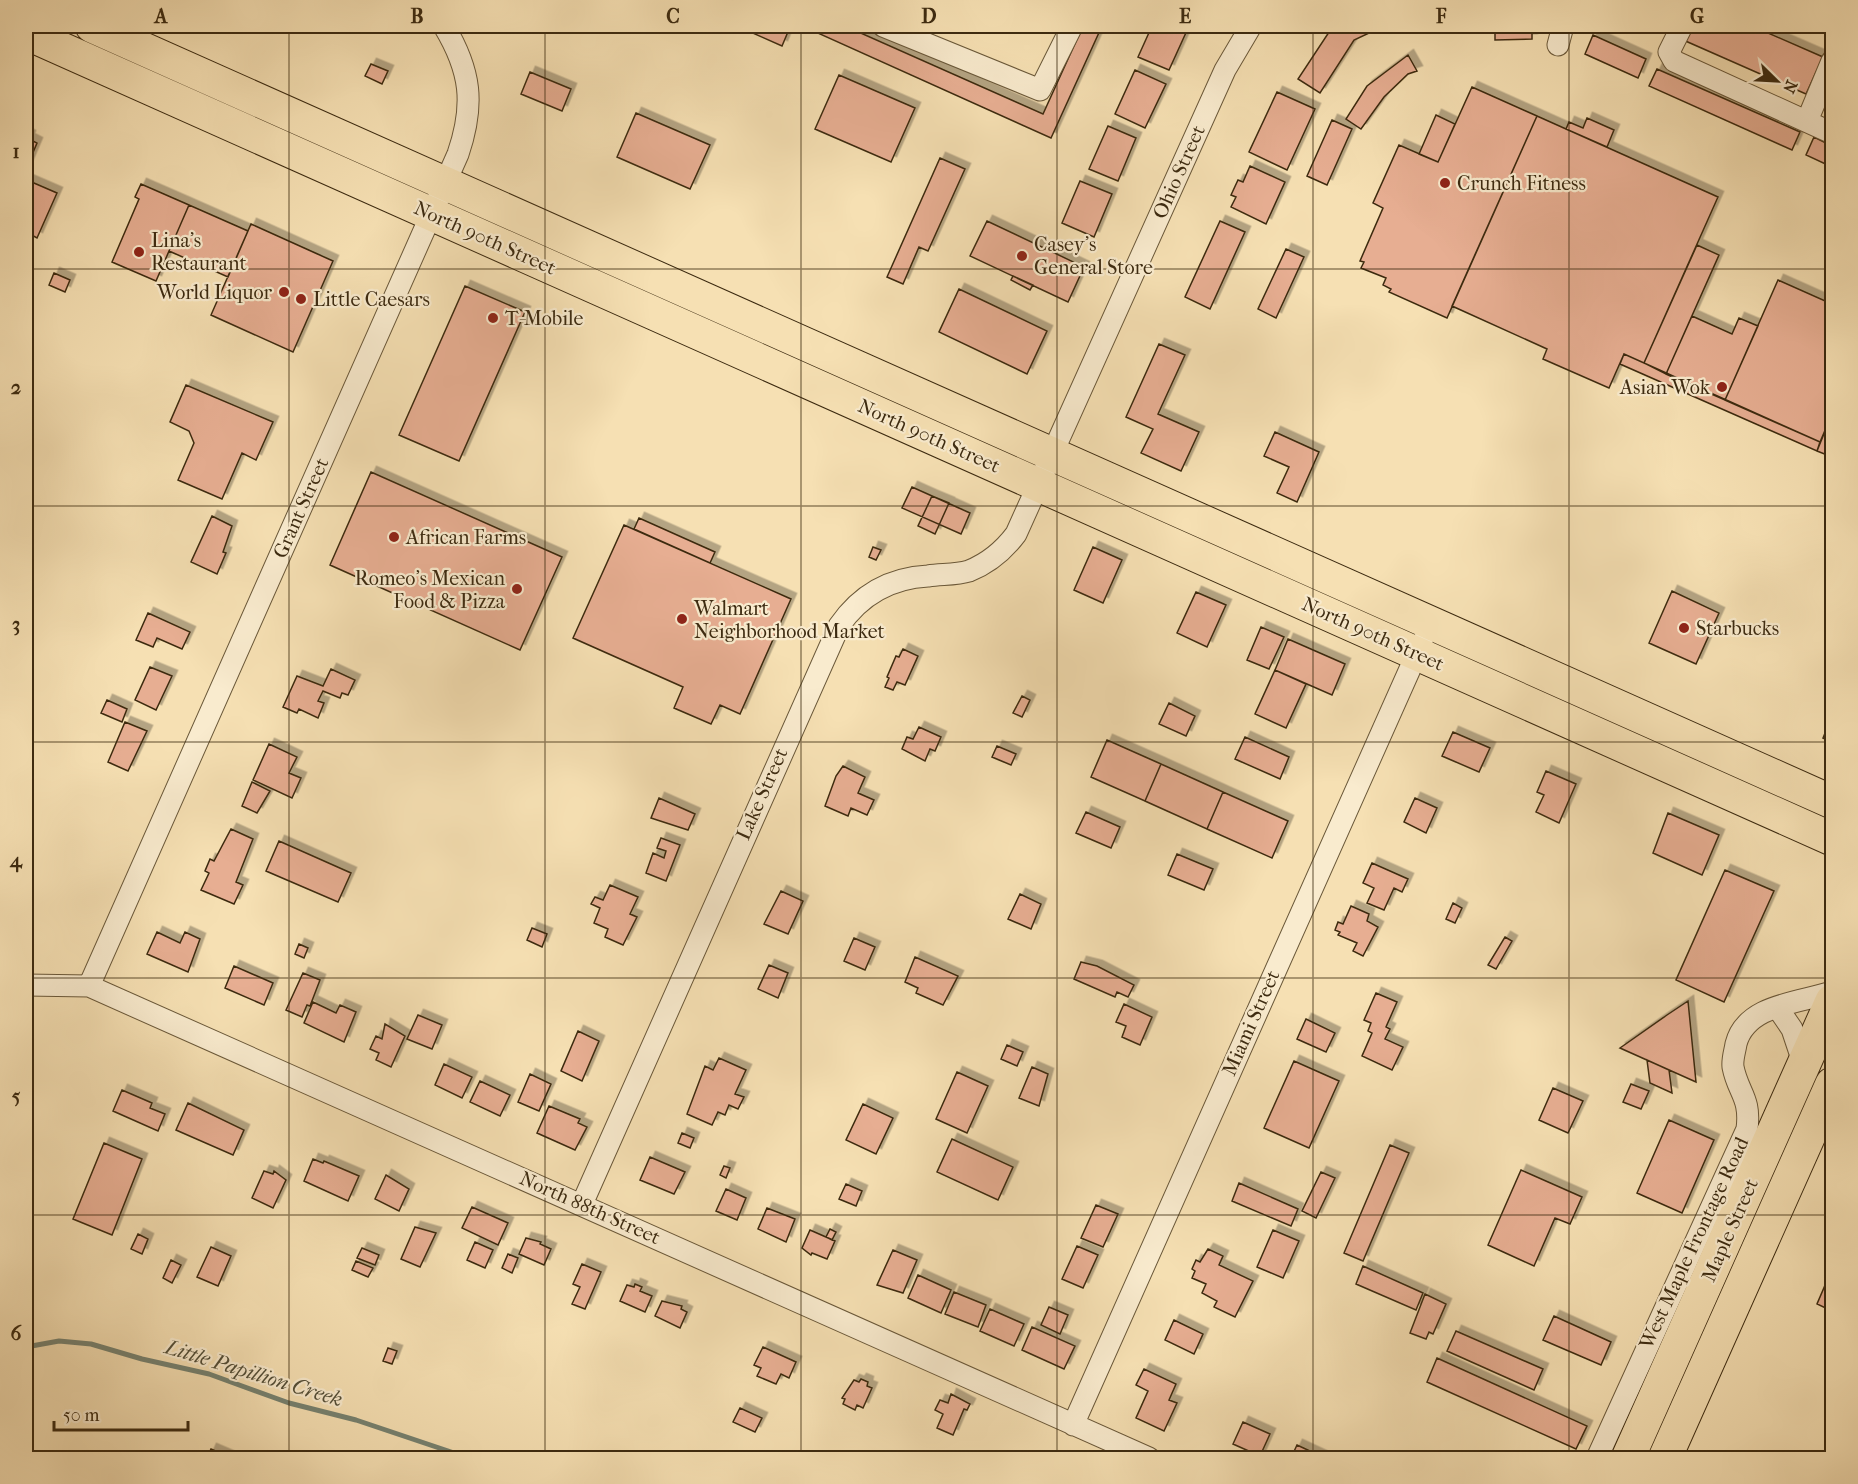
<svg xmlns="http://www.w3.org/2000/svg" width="1858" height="1484" font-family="'IM FELL French Canon',serif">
<defs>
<filter id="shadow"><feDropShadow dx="5.5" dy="-5.5" stdDeviation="0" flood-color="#0004"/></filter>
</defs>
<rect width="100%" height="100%" fill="#f6e0b3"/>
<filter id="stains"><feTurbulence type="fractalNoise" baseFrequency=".00333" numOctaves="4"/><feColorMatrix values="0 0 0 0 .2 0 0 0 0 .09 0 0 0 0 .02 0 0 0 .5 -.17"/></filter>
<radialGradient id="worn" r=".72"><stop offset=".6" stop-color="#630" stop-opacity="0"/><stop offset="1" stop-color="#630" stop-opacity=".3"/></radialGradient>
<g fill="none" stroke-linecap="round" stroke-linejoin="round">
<!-- stream -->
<path stroke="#768271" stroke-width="5" d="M26 1347 59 1341 91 1344 142 1359 209 1374 289 1403 356 1420 469 1458"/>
</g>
<!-- building -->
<path fill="#e7ae92" stroke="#3c2a10" stroke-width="1.5" filter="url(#shadow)" d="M737 26H786L790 27 782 46Z
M813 26H845L1043 114 1083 26H1102L1051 138 811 30Z
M1152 26H1189L1169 70 1138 57Z
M1333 26H1384L1354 40 1320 93 1298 79Z
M1495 26H1532V39L1495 40Z
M1687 26H1752L1823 57 1806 94 1681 39Z
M1593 35 1646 59 1638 78 1585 54Z
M1408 55 1417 71 1408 74 1384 97 1361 129 1346 119 1367 86Z
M371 64 388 71 382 84 365 76Z
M1657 69 1800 132 1792 150 1649 86Z
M1135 70 1166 84 1145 128 1115 114Z
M530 72 571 89 562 111 521 94Z
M839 75 915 108 891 162 815 129Z
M1472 87 1537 116 1447 318 1389 292 1391 289 1383 285 1386 278 1361 268 1364 262 1360 261 1383 208 1373 203 1399 145 1438 162Z
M1277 92 1315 109 1287 170 1249 152Z
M1832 94V113L1825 110Z
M636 113 710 145 690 189 617 157Z
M1436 115 1455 124 1438 162 1419 154Z
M1537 116 1718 197 1644 363 1624 354 1609 388 1543 359 1547 349 1452 306Z
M1587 118 1614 130 1607 147 1566 129 1569 122 1583 128Z
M1332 120 1352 129 1327 185 1307 176Z
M1108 126 1136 138 1118 181 1089 169Z
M26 134 30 136 29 139 37 143 26 169Z
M1814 137 1832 146V167L1806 155Z
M940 158 965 169 928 251 919 247 903 284 887 277Z
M1250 166 1285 182 1266 224 1231 207 1236 197 1231 195 1238 180 1243 182Z
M27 180 57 193 37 238 26 232Z
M1080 181 1112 194 1094 237 1062 223Z
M141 184 189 205 156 281 112 262 139 199 135 197Z
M189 205 248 231 228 277 169 251Z
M987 221 1084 267 1068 302 970 256Z
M1220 221 1245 232 1210 309 1185 297Z
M251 224 333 261 293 352 211 315Z
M1697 245 1719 255 1666 374 1644 363Z
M1286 249 1304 257 1276 318 1258 309Z
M54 273 70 280 65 292 49 285Z
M1013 276 1033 285 1030 290 1011 280Z
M1778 280 1832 304V414L1820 442 1725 400Z
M465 286 525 312 459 461 399 435Z
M959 289 1047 331 1027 374 939 332Z
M1692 316 1732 334 1739 318 1758 326 1725 400 1666 374Z
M1159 344 1185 355 1158 414 1199 432 1181 471 1141 453 1153 429 1126 417Z
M1624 354 1820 442 1817 451 1620 364Z
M186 385 273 422 256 460 242 453 222 499 178 480 194 443 189 431 170 422Z
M1832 414V457L1817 451Z
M1275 432 1319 452 1297 502 1277 493 1289 467 1264 456Z
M371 472 562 557 520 650 330 565Z
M912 487 970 513 961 534 902 508Z
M932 496 949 503 935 534 918 526Z
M212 516 232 526 223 552 226 553 217 574 191 562Z
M639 518 715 552 710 563 634 529Z
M624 525 791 599 740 714 720 705 711 724 674 708 683 687 573 638Z
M873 547 881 550 876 560 869 557Z
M1093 547 1122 560 1103 603 1074 590Z
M1672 591 1719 613 1696 664 1649 643Z
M1196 592 1226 605 1207 647 1177 633Z
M148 613 190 632 182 649 157 638 153 647 136 640Z
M1261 627 1284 637 1269 669 1247 660Z
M1288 639 1345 664 1332 695 1275 670Z
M903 649 918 656 905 685 897 682 893 690 885 687 889 678 887 677 896 656 899 657Z
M150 667 172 676 156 710 135 700Z
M331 669 355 680 348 695 342 693 340 698 323 691 318 701 324 703 318 718 299 709 297 713 283 707 297 676 323 686Z
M1275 670 1306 684 1286 728 1255 714Z
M1022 696 1030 700 1022 717 1013 713Z
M107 700 127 709 122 722 101 713Z
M1169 703 1195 716 1186 736 1159 724Z
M1832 716V742L1823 738Z
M125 722 147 731 128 771 108 762Z
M919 727 941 737 935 751 930 749 925 761 902 749 907 737 913 739Z
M1453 732 1490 748 1479 772 1442 756Z
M1245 737 1289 757 1280 779 1235 759Z
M1107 740 1161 764 1145 801 1091 777Z
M269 744 297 757 289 773 301 778 292 798 253 780Z
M997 746 1016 754 1011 765 992 757Z
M1161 764 1223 792 1207 829 1145 801Z
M843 766 865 777 858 793 874 800 867 815 851 808 848 816 825 806 836 776Z
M1546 771 1576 784 1559 823 1536 812 1544 795 1537 792Z
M252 782 270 791 257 813 242 806Z
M1223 792 1288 821 1272 858 1207 829Z
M659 798 695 814 688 830 651 818Z
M1415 798 1437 808 1426 833 1404 822Z
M1086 812 1120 827 1111 848 1076 833Z
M1668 813 1719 835 1702 875 1653 853Z
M231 829 253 839 236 882 243 885 234 904 201 890 209 873 205 871 210 859 214 861Z
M661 838 680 845 666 881 646 873 653 853 664 858 666 851 657 848Z
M279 841 351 873 338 902 266 871Z
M1177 854 1213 869 1204 890 1168 875Z
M1372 863 1408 879 1402 892 1394 888 1384 910 1367 903 1374 888 1363 883Z
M1725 870 1774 891 1724 1002 1676 980Z
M610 885 638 897 630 914 637 917 623 945 605 937 608 929 594 923 600 908 591 904 595 897 603 900Z
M781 891 803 901 788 934 764 924Z
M1020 894 1041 904 1031 929 1008 919Z
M1453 903 1462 908 1455 923 1446 919Z
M1351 906 1369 914 1367 921 1378 927 1363 956 1353 951 1357 943 1338 935 1340 932 1335 930 1338 922 1343 924Z
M532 928 547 934 542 947 527 940Z
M157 932 180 943 185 932 200 939 188 972 147 954Z
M1505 937 1512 941 1496 969 1488 965Z
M854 938 875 947 865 970 844 961Z
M299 944 308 948 304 958 295 954Z
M915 957 958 976 943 1005 916 993 918 988 905 982Z
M1081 962 1097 966 1134 985 1128 997 1117 992 1115 997 1074 979Z
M769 965 788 973 778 998 758 989Z
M234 966 273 983 264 1005 225 988Z
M303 973 320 980 310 1006 307 1005 302 1017 286 1010Z
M1376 993 1397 1002 1386 1027 1390 1029 1385 1039 1403 1047 1392 1070 1362 1056 1372 1033 1368 1031 1371 1023 1364 1020Z
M1688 1001 1696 1082 1620 1048 1667 1015Z
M313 1002 336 1013 340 1005 356 1012 344 1042 304 1023Z
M1124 1004 1152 1017 1140 1045 1122 1037 1126 1026 1116 1022Z
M418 1015 442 1025 432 1049 407 1039Z
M1306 1019 1335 1033 1326 1052 1297 1039Z
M385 1024 405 1036 391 1067 376 1060 379 1053 370 1049 376 1036 382 1039Z
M578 1031 599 1041 582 1081 561 1071Z
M1007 1045 1023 1052 1017 1066 1001 1059Z
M719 1058 746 1070 735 1094 744 1097 738 1109 729 1105 725 1115 718 1112 712 1125 687 1114 705 1066 713 1070Z
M1647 1060 1669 1070 1672 1093 1650 1083Z
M1294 1061 1339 1081 1309 1148 1264 1128Z
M444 1064 472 1077 462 1098 435 1085Z
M1032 1067 1048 1074 1039 1106 1019 1098Z
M957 1072 988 1086 967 1133 936 1119Z
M530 1074 551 1084 539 1111 518 1102Z
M480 1081 510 1095 500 1116 470 1102Z
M1631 1084 1649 1091 1641 1109 1623 1102Z
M1553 1088 1583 1101 1568 1133 1539 1120Z
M122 1090 152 1103 150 1108 165 1114 158 1131 113 1111Z
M188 1103 244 1130 233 1155 176 1130Z
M863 1104 893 1118 876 1154 846 1140Z
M549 1106 580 1119 578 1123 587 1127 575 1150 537 1133Z
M1669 1120 1714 1140 1682 1213 1637 1193Z
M682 1133 694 1138 690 1148 678 1143Z
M952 1139 1013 1167 998 1200 937 1172Z
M104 1143 142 1159 112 1235 73 1219Z
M1390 1145 1409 1153 1363 1261 1344 1253Z
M650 1157 685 1172 674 1194 640 1180Z
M313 1159 323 1163 324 1161 359 1176 348 1201 304 1181Z
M724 1166 730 1168 726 1178 720 1175Z
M1521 1170 1582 1197 1570 1224 1555 1218 1534 1266 1488 1245Z
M264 1171 273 1174 274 1171 286 1180 273 1208 252 1198Z
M1321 1172 1335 1178 1316 1218 1302 1211Z
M386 1175 409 1189 399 1211 375 1199Z
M1239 1183 1298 1209 1291 1226 1232 1201Z
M846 1184 862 1191 856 1206 839 1199Z
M726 1189 746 1198 737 1220 716 1211Z
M1096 1205 1118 1214 1103 1247 1081 1238Z
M472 1207 508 1223 498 1245 462 1228Z
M767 1208 795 1219 786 1242 758 1229Z
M415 1227 436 1233 420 1267 401 1259Z
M830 1229 836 1232 832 1240 826 1237Z
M810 1230 835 1241 827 1259 812 1253 811 1255 802 1248Z
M1273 1230 1299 1241 1283 1278 1257 1267Z
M138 1234 148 1239 142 1254 131 1249Z
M526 1238 541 1242 540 1244 551 1249 544 1265 519 1254Z
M475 1242 493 1250 485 1268 467 1260Z
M1077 1246 1098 1255 1083 1288 1062 1279Z
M211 1247 231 1256 218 1286 197 1277Z
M362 1248 379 1255 375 1265 357 1258Z
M1208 1249 1223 1256 1219 1265 1253 1281 1235 1317 1214 1307 1217 1301 1202 1293 1206 1284 1192 1278 1195 1271 1192 1269 1196 1260 1200 1262Z
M893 1250 917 1260 903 1293 877 1285Z
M508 1254 518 1258 512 1273 502 1268Z
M171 1260 181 1265 172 1283 163 1278Z
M356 1261 373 1268 368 1277 352 1270Z
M582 1264 601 1272 585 1309 572 1304 580 1287 573 1284Z
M1363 1266 1423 1293 1416 1310 1356 1284Z
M1832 1269V1311L1817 1304Z
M918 1275 951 1290 941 1313 908 1298Z
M635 1284 642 1287 640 1291 652 1296 645 1312 620 1301 627 1285 634 1287Z
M954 1292 986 1305 978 1327 945 1314Z
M1425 1294 1446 1304 1433 1334 1429 1332 1426 1339 1410 1333Z
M662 1301 682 1306 681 1309 687 1312 680 1328 655 1316Z
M1049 1307 1068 1315 1060 1334 1041 1325Z
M990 1309 1024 1324 1014 1346 980 1331Z
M1554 1316 1611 1342 1601 1365 1543 1340Z
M1174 1320 1203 1334 1194 1354 1165 1340Z
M1032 1327 1075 1346 1064 1369 1022 1350Z
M1456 1331 1543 1369 1534 1390 1447 1351Z
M763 1347 796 1362 789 1378 781 1374 776 1384 757 1376 761 1368 754 1365Z
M388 1348 397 1351 392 1364 383 1361Z
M1437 1358 1587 1426 1576 1449 1427 1382Z
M1144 1369 1176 1384 1169 1400 1177 1403 1164 1431 1136 1418 1148 1391 1136 1385Z
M861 1379 868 1382 867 1386 872 1388 863 1408 857 1405 855 1410 843 1404 845 1399 842 1398 854 1380 859 1382Z
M951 1394 970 1404 967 1410 964 1409 953 1435 937 1428 943 1414 935 1410 940 1400 948 1403Z
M740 1408 762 1418 755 1432 733 1422Z
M1243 1422 1270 1434 1260 1456 1233 1444Z
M1297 1445 1325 1458H1291Z
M211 1449 232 1458H207Z"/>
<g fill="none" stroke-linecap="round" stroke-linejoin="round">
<!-- street casing -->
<g stroke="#6a5839" stroke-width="23">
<path id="street" d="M883 26 1040 90 1072 26
M1682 26 1669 52 1674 61 1832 133
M1558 45 1563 26
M1807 121 1832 61
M26 985 89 986 1149 1458
M89 986 458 154C475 104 471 71 444 26
M1777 1007 1792 1029 1804 1065
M582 1204 839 626C861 594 890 578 928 576 942 574 956 575 969 571 989 563 1004 550 1016 534L1225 70 1251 26
M1073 1425 1422 642
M1597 1458 1747 1129C1751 1097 1738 1093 1733 1067 1732 1059 1735 1051 1736 1044 1746 1004 1800 1003 1832 992"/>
</g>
<!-- primary casing -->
<g stroke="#3c2a10" stroke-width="35">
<path id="primary" d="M92 26 1832 802
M26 33 1832 839
M1628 1458 1832 1001
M1665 1458 1832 1084"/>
</g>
<!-- street -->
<use href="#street" stroke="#f9ebce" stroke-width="21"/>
<!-- primary -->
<use href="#primary" stroke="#f6e0b3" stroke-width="33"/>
</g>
<!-- grid -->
<path fill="none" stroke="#3c2a10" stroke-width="1.5" stroke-opacity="0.55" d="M289 26V1458M545 26V1458M801 26V1458M1057 26V1458M1313 26V1458M1569 26V1458M26 269H1832M26 506H1832M26 742H1832M26 978H1832M26 1215H1832"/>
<!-- markers -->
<g fill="#8f2418" stroke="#f9ebce" stroke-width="2">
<circle cx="1445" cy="183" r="6"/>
<circle cx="139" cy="252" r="6"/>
<circle cx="1022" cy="256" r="6"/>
<circle cx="284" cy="292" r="6"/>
<circle cx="301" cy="299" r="6"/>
<circle cx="493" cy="318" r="6"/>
<circle cx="1722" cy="387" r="6"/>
<circle cx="394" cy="537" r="6"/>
<circle cx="517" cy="589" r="6"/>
<circle cx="682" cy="619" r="6"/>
<circle cx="1684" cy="628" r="6"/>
</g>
<g text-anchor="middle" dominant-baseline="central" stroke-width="4.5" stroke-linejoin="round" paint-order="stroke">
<!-- street labels -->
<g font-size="20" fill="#3c2a10" stroke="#f9ebce">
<text transform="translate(1179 172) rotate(-66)">Ohio Street</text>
<text transform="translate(485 238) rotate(24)">North 90th Street</text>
<text transform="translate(929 436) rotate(24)">North 90th Street</text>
<text transform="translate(301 508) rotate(-66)">Grant Street</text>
<text transform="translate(1373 634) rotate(24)">North 90th Street</text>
<text transform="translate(762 794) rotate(-66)">Lake Street</text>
<text transform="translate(1251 1023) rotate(-66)">Miami Street</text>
<text transform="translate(590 1208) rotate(24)">North 88th Street</text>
<text transform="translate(1730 1230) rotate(-66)">Maple Street</text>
<text transform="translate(1694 1243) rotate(-65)">West Maple Frontage Road</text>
</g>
<!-- poi labels -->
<g font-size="20" fill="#3c2a10" stroke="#f9ebce" text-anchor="start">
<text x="1457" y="183">Crunch Fitness</text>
<text x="151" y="240">Lina's<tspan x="151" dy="23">Restaurant</tspan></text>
<text x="1034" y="244">Casey's<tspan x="1034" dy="23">General Store</tspan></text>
<text x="272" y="292" text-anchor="end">World Liquor</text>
<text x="313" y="299">Little Caesars</text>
<text x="505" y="318">T-Mobile</text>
<text x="1710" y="387" text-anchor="end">Asian Wok</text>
<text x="406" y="537">African Farms</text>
<text x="505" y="578" text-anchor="end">Romeo's Mexican<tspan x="505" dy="23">Food &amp; Pizza</tspan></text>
<text x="694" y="608">Walmart<tspan x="694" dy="23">Neighborhood Market</tspan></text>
<text x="1696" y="628">Starbucks</text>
</g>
<!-- water labels -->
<g font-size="21" font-style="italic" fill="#544f38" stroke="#f9ebce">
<text transform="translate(254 1373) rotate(17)">Little Papillion Creek</text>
</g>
</g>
<!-- margin -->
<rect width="1858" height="1484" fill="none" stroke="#f6e0b3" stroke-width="66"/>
<!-- north arrow -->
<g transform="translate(1777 81) rotate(114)" stroke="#f9ebce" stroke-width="4.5" paint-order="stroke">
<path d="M0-4.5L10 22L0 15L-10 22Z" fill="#3c2a10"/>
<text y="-9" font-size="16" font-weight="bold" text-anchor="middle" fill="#3c2a10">N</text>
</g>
<!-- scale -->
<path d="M54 1421v9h134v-9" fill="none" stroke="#3c2a10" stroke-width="3"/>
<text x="63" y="1421" font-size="18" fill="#3c2a10" stroke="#f9ebce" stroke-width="4.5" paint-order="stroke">50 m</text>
<rect x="33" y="33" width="1792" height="1418" fill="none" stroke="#3c2a10" stroke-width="2"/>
<g font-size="20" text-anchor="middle" font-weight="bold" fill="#3c2a10">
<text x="161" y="23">A</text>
<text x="417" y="23">B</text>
<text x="673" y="23">C</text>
<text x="929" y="23">D</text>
<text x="1185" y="23">E</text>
<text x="1441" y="23">F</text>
<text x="1697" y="23">G</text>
<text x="16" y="158">1</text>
<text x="16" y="394">2</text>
<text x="16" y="631">3</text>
<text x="16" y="867">4</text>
<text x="16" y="1103">5</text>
<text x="16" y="1340">6</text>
</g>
<rect width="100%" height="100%" filter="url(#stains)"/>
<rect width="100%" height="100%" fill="url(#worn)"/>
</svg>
